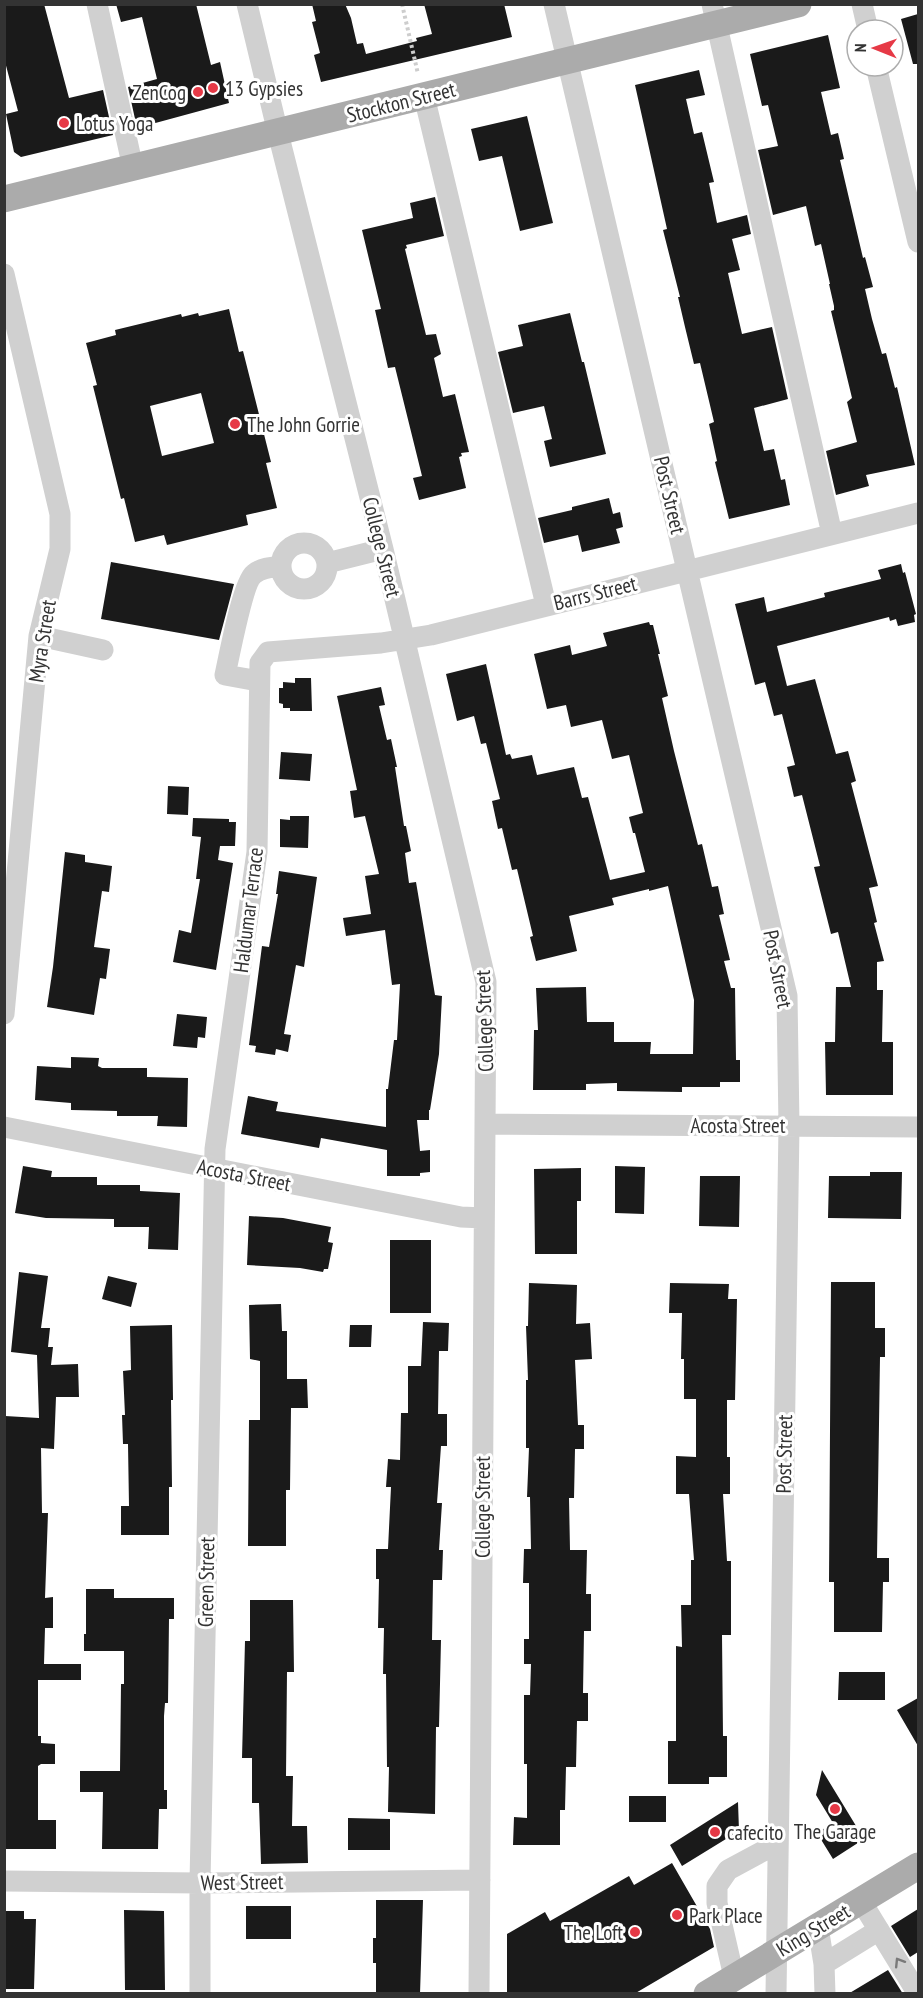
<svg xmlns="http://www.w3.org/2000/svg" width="923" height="1998" font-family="'PT Sans Narrow',sans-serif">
<rect width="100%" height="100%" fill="#fff"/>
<!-- building -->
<path fill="#1a1a1a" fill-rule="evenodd" d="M4 4H44L69 98 103 90 113 135 21 157 14 152 6 114 18 111 4 58Z
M116 4H196L211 65 220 62 229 103 137 128 128 87 157 79 142 17 121 22Z
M312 4H345L351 18 357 44 363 43 366 54 417 41 416 38 432 34 424 4H504L512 37 321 82 314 55 320 53 312 22 316 21Z
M918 14V64H913L901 19Z
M828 35 840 88 821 92 831 135 838 133 844 159 840 160 863 258 865 257 873 287 865 289 872 319 882 354 886 353 895 388 897 387 915 465 866 475 869 486 836 495 826 451 857 442 847 402 852 398 831 311 834 310V306L829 284H830L821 244 815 246 806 206 773 215 758 150 778 146 768 105 762 106 750 54Z
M699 70 705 95 686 99 694 134 702 132 714 182 709 183 717 223 747 215 751 234 732 239 740 270 728 273 742 334 772 327 788 399 754 408 764 451 774 449 781 480 785 479 790 505 729 519 715 462 717 461 709 424 714 422 700 363 694 364 685 327 678 297H680L663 230 667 229 635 85Z
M527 116 553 223 520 231 502 156 479 161 471 129Z
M435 197 444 236 406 245 407 248 405 249 426 335 436 334 441 354 434 358 443 397 455 394 469 452 461 453 462 456 459 457 466 488 419 500 413 478 422 476 395 367 388 368 375 310 381 309 362 230 413 218 410 203Z
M229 309 239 352 243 351 271 462 266 463 277 508 246 515 248 525 167 545 164 535 135 542 124 498 121 499 93 386 97 385 86 343 116 335 115 330 181 314 182 317 198 313 199 316ZM201 393 214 443 162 456 150 406Z
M570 313 582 362H584L606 454 550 467 544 441 552 439 544 406 513 413 498 352 523 346 518 325Z
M609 498 613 514 620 512 623 527 616 529 620 543 582 552 578 535 544 543 538 518 572 510V507Z
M111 562 234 584 219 640 101 619Z
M901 564 903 573 905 572 916 614 914 615 915 622 898 626 896 619 890 621 889 617 777 646 787 686 815 679 836 754 848 751 856 781 851 783 878 886 869 888 877 922 874 923 884 961 877 962V990H883L882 1042H893V1095H826L825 1042H835L836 987H851L838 932 831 934 814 867 820 866 802 795 794 797 787 767 795 765 782 714 774 716 765 682 755 685 735 604 764 597 767 612 825 597 824 593 881 579 878 570Z
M649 622 650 625H653L660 654H658L668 696 662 698 674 751 698 845 702 844 712 887 718 886 724 914 719 915 730 960 724 961 731 988H735L736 1060H740V1082H720V1087H682V1092L617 1091V1083L586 1084V1090H533L534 1030H538L536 988 586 987 587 1022H614V1042H651L650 1054H693L694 1000 668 886 649 891V889L612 898 614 905 569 916 577 951 536 961 530 937 533 936 517 869 512 870 502 828 498 829 492 801 500 799 486 743 481 744 474 716 457 721 446 674 486 664 506 755 510 754 512 759 532 755 537 775 574 767 582 798 588 797 610 880 645 872 635 833H633L629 817 643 813 629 755 612 759 602 720 571 727 566 705 547 709 534 654 570 645 572 655 607 646 603 633Z
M295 678H311L312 711H290V708H283V704L279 703V688H283V682L295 683Z
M381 687 385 705 379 706 387 740 391 739 397 767H395L404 826H406L411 851 405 853 409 883 416 882 435 995 442 996 439 1054 430 1110H429V1120H417L420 1151 430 1150V1172L420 1173V1176H387V1150L321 1138 319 1148 241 1134 248 1096 278 1102 276 1111 386 1127V1089H388L394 1040H397L400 984 392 985 385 930 346 936 343 918 371 914 365 876 379 874 365 816 354 818 350 791 357 790 337 696Z
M281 752 312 754 310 781 279 779Z
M168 786 189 787 188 815 167 814Z
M290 816H309L308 848 280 847V819L290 820Z
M193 818 229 819V822H236L235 846H220L218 860 233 863 216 970 173 962 179 930 191 933 200 879H196L201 837 192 836Z
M65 852 85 855V862L112 866 109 892 102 891 94 947 110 949 106 979 100 978 94 1015 47 1007 53 967Z
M279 871 317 877 304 967 296 965 284 1034 291 1035 288 1052 276 1049 275 1055 255 1052 256 1046 249 1045 262 946 269 947 278 894H276Z
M177 1014 207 1017 205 1038 198 1037 197 1048 173 1046Z
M71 1057 99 1058 98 1066 102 1068H147V1077L188 1078 187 1127 157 1126 158 1116H117V1111L71 1110V1103L35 1100 37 1066 71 1068Z
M23 1166 52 1171 51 1177H97V1185H140V1191L180 1193 178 1250 148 1249 149 1227H114V1219L46 1218 15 1213Z
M615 1166 645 1167 644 1214 615 1213Z
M581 1168V1201H577V1254H535L534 1169Z
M870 1172H902L901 1219 828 1218 829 1176H870Z
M700 1176H740L739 1227 699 1226Z
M249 1216 283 1218 331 1227 328 1242 333 1243 328 1269H324L323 1272 300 1268 247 1265Z
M390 1240H431V1313H390Z
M19 1272 48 1276 41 1328H50L48 1347H53L51 1365 78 1364 79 1397H56L54 1449 41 1448 42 1513H48L45 1598 53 1597V1628H45L44 1664H81V1680H38V1736H41V1743L55 1744V1764H41L38 1766V1820H56V1849H4L5 1416 39 1418 37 1355 11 1352Z
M108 1276 137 1283 131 1307 102 1299Z
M831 1282H875V1328H885V1357H880L877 1558H889V1582H883L882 1632H834V1582H829Z
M529 1283 577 1285 576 1324 590 1323 592 1359 575 1360 578 1425H584V1449H575L574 1498H569L570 1550H587L586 1594H591V1631H584L583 1693H588V1721H577L576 1767H566L565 1810H560V1845H513L514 1817 527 1818V1764H524V1695H530L531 1664H524V1639H529V1583H523L524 1549H531L530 1497H527L529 1448H526V1380H528L526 1326H528Z
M670 1283 729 1284 728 1299H737L735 1400H727V1457H730V1494H723L727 1561H731V1635H722L723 1736H727V1777H709V1784H668V1741H676V1646L682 1647 681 1605H691V1560H694L689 1494H676V1456L696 1457V1399H684V1359H681L682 1313H669Z
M281 1304 282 1331H287V1379H307L308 1408H291L290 1490H286V1546H248L249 1420H260V1361L250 1359 249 1305Z
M423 1322 449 1323 448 1351H439L438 1414H447V1446H441L437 1503H442L439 1550H443L442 1580H433L432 1640H441L439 1727H436L435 1814 388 1812 389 1767H387L386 1674H383L384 1628H378L379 1579H376V1549H388L391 1487H386L388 1459 400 1460 401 1413H408V1366H421Z
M172 1325 173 1400H171L172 1487H169V1535H121V1506H129L128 1444H123L122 1415H125L123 1371 131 1370 130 1326Z
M350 1325H372L371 1347H349Z
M86 1589H114V1598H174V1619H169L168 1703H165L164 1716V1790H167V1809H159L158 1849H102L103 1792H80V1771H120L121 1684H124V1651H84V1634H86Z
M250 1600H293L294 1672H287L286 1776H293L292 1826H307L308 1863 261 1864 259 1803H252V1758H242L245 1641H250Z
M839 1672H885V1700H838Z
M918 1698V1746L897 1710Z
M822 1770 864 1839 833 1859 817 1833 833 1823 816 1795Z
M629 1796H666V1822H629Z
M738 1802 739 1831 682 1866 670 1845Z
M348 1818 390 1819V1850H348Z
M672 1863 710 1929 714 1947 634 1994H507V1934L545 1912 550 1921 629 1876 634 1885Z
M376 1900H423L420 1994H376V1963H373V1938H376Z
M246 1906H291V1939H246Z
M918 1909V1952L910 1957 891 1926Z
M124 1910 164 1911 165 1990H125Z
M5 1911H24V1919H36L34 1989H4Z
M888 1970 903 1994H848Z"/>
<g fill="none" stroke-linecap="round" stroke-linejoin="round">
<!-- path -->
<path stroke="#cdcdcd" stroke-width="4" stroke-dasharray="3 3" stroke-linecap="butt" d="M402 4 418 74"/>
<!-- minor -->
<path stroke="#d0d0d0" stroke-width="21" d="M97 4 133 168
M247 4 278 133 383 549 486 982 479 1994
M554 4 787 996 789 1126 776 1994
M712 4 832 534
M862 4 868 30
M876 66 918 242
M424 96 546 605
M4 274 60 514V549L39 636 4 1014
M281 566a23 23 0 1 1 46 0a23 23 0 1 1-46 0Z
M327 563 383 549
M39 636 103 650
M259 681 225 675C229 657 243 582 254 574 261 568 272 567 281 566
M486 1124 918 1127
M4 1127 461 1217 484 1218
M4 1881 200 1883 480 1880
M861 1901 918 1994
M818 1927 824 1964 825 1994
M824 1964 879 1930
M734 1977 717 1903V1886L728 1870 778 1843
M200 1994V1883L215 1149 257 852 260 663 268 652 381 643 431 635 918 513"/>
<!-- major -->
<path stroke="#ababab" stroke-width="27" d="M4 199 798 4
M707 1994 918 1866"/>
</g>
<!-- one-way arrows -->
<defs><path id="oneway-chevron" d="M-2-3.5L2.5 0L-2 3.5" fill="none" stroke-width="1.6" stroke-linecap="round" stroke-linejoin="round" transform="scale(1.5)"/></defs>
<use stroke="#7a7a7a" href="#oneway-chevron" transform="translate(899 1962) rotate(-122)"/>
<!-- markers -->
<g fill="#e63946" stroke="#fff" stroke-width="2">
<circle cx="213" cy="88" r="6"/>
<circle cx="198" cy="92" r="6"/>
<circle cx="64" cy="123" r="6"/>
<circle cx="235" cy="424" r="6"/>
<circle cx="835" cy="1809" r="6"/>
<circle cx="715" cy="1832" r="6"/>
<circle cx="677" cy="1915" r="6"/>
<circle cx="635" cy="1932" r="6"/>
</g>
<g text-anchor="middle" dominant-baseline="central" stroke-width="6" stroke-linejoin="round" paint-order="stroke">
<!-- poi labels -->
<g font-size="21" fill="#333" stroke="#fff" text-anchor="start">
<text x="225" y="88">13 Gypsies</text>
<text x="186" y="92" text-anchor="end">ZenCog</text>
<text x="76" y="123">Lotus Yoga</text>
<text x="247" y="424">The John Gorrie</text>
<text x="835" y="1831" text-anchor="middle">The Garage</text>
<text x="727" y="1832">cafecito</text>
<text x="689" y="1915">Park Place</text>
<text x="623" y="1932" text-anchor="end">The Loft</text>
</g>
<!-- street labels -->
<g font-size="21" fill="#333" stroke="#fff">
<text transform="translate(401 102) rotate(-14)">Stockton Street</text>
<text transform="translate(670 495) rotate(77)">Post Street</text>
<text transform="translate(382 547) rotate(76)">College Street</text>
<text transform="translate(595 593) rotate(-14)">Barrs Street</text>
<text transform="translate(42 641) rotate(-81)">Myra Street</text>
<text transform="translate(248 910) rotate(-83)">Haldumar Terrace</text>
<text transform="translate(778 969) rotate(79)">Post Street</text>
<text transform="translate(484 1021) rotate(-92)">College Street</text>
<text x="738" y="1125">Acosta Street</text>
<text transform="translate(244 1175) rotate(11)">Acosta Street</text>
<text transform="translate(784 1454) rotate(-89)">Post Street</text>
<text transform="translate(482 1507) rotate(-90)">College Street</text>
<text transform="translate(206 1582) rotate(-89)">Green Street</text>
<text transform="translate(242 1882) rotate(-1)">West Street</text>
<text transform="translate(813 1930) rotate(-31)">King Street</text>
</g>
</g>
<!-- border -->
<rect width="923" height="1998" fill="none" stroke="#333333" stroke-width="12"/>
<!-- north arrow -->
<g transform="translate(875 48) rotate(271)"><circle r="28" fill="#ffffff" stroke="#adadad" stroke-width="1.5"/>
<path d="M0-4.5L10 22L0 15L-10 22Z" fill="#e63946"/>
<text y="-9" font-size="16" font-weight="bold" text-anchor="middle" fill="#333333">N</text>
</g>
</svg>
